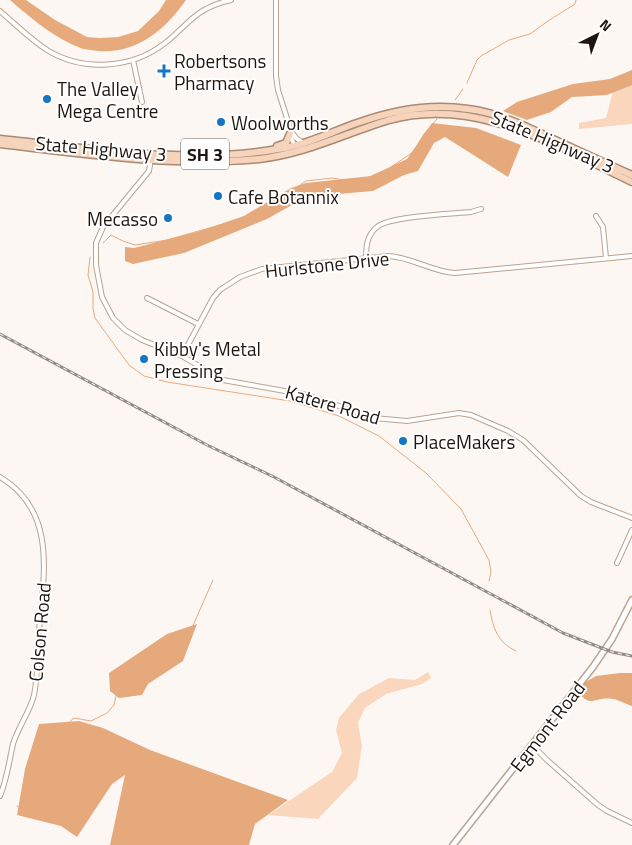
<svg xmlns="http://www.w3.org/2000/svg" width="632" height="845" font-family="'Titillium Web',sans-serif">
<rect width="100%" height="100%" fill="#fdf7f4"/>
<!-- green -->
<path fill="#fad6bc" d="M632 83V124L579 129V123L606 118 614 87Z
M428 672 431 678 422 684 386 694 365 708 358 723 362 746 357 778 318 819 268 815 332 772 342 753 336 730 339 718 359 694 389 678 415 680Z"/>
<!-- forest -->
<path fill="#e5a97c" d="M632 70V85L607 95 572 97 551 112 527 120 503 111 517 102 573 84 610 79Z
M432 123 476 128 521 145 508 177 445 137 434 143 418 171 404 175 373 191 338 194 321 193 299 201 267 219 184 253 133 264 125 261V247L134 248 200 231 244 216 291 188 306 183 371 176 407 159Z
M197 624 183 661 148 684 142 695 119 698 110 691 109 673 167 634Z
M620 673H632V706C626 704 619 700 613 699 592 696 592 711 575 688L596 676Z
M79 721 103 728 150 750 288 800 255 824 249 845H110L125 775 112 784 77 837 61 826 17 815 25 769 39 724Z"/>
<!-- water -->
<path fill="#e7aa7d" d="M10 0H26L55 20 72 29 87 37 100 38 118 37 138 31 159 11 166 0H186C165 30 137 54 98 51 93 50 88 50 83 49 55 39 32 19 10 0Z"/>
<g fill="none" stroke-linecap="round" stroke-linejoin="round">
<!-- stream -->
<path stroke="#e7aa7d" stroke-width="1" d="M467 83 477 60 481 56 509 40 530 34 548 21 575 4 576 0
M455 100 463 89
M103 243 111 235 123 241 135 245 167 240 241 219 269 206 306 181 332 178 355 182 369 177 388 169 413 152 424 134 437 119
M90 257 88 275 93 292V309L95 318 129 365 144 376 167 382 290 401 339 416 379 436 426 473 461 509 489 560 491 572 489 581
M490 610C493 628 498 643 516 651
M17 806 40 813C46 810 51 808 53 800 55 794 51 784 51 777 48 751 54 735 74 718L91 721 107 713 114 705 118 687 123 678 191 630 213 580"/>
<!-- minor casing -->
<g stroke="#baa291" stroke-width="6">
<path id="minor" d="M276 0V76L278 90 291 131C290 137 292 142 296 146
M0 11C15 24 30 39 47 50 83 72 132 69 165 43 179 33 190 17 206 9 213 5 222 2 231 0
M133 60 142 102
M291 131 296 138 303 143
M151 159 149 171 103 227 96 243V265L102 297 113 318 125 330 142 340 182 356 223 380 307 395 374 418 407 421 459 413 471 415 508 431 523 440 581 496 591 502 632 518
M596 216 603 227 606 258
M366 258C366 246 367 235 377 227 390 216 452 214 471 212L481 209
M147 298 198 324
M182 356 213 298 220 290 240 277 262 269 388 256C412 257 432 272 455 273L632 256
M0 477C57 511 44 574 39 630 38 649 38 676 34 695 30 712 18 727 13 744 9 762 7 779 0 796
M617 563 632 530
M532 745 547 760 598 805 607 811 632 823"/>
</g>
<!-- secondary casing -->
<g stroke="#baa291" stroke-width="8">
<path id="secondary" d="M453 845 593 667 612 639 632 600"/>
</g>
<!-- trunk casing -->
<g stroke="#a98a74" stroke-width="9">
<path id="trunk" d="M0 139C90 148 189 165 278 149 306 145 331 132 357 123 393 110 430 103 468 109 499 113 525 126 553 139 579 151 605 163 632 175
M0 144C86 154 173 167 259 159 305 154 346 133 389 120 477 96 556 146 632 182
M277 146 286 143 290 134"/>
</g>
<!-- minor -->
<use href="#minor" stroke="#fff" stroke-width="4"/>
<!-- secondary -->
<use href="#secondary" stroke="#fff" stroke-width="5"/>
<!-- trunk -->
<use href="#trunk" stroke="#f6d4bb" stroke-width="6"/>
<!-- rail casing -->
<g stroke="#948c88" stroke-width="3">
<path id="rail" d="M0 334 207 445 274 477 563 633 612 652 632 656"/>
</g>
<!-- rail -->
<use href="#rail" stroke="#fff" stroke-width="1" stroke-dasharray="4" stroke-linecap="butt"/>
</g>
<!-- markers -->
<g fill="#1776c2" stroke="#fff" stroke-width="2">
<path d="M161.5 63.5h5v5h5v5h-5v5h-5v-5h-5v-5h5z"/>
<circle cx="47" cy="99" r="5"/>
<circle cx="221" cy="122" r="5"/>
<circle cx="218" cy="196" r="5"/>
<circle cx="168" cy="218" r="5"/>
<circle cx="144" cy="359" r="5"/>
<circle cx="403" cy="441" r="5"/>
</g>
<g text-anchor="middle" dominant-baseline="central" stroke-width="4" stroke-linejoin="round" paint-order="stroke">
<!-- shield labels -->
<rect fill="#fff" stroke="#625b57" stroke-width="1" x="181" y="138.5" width="48" height="31" rx="4"/>
<g font-size="18" font-weight="bold" fill="#1e150f">
<text x="205" y="154">SH 3</text>
</g>
<!-- poi labels -->
<g font-size="19" fill="#1e150f" stroke="#fff" text-anchor="start">
<text x="174" y="60">Robertsons<tspan x="174" dy="22">Pharmacy</tspan></text>
<text x="57" y="88">The Valley<tspan x="57" dy="22">Mega Centre</tspan></text>
<text x="231" y="122">Woolworths</text>
<text x="228" y="196">Cafe Botannix</text>
<text x="158" y="218" text-anchor="end">Mecasso</text>
<text x="154" y="348">Kibby's Metal<tspan x="154" dy="22">Pressing</tspan></text>
<text x="413" y="441">PlaceMakers</text>
</g>
<!-- street labels -->
<g font-size="19" fill="#1e150f" stroke="#fff">
<text transform="translate(553 141) rotate(23)">State Highway 3</text>
<text transform="translate(101 148) rotate(5)">State Highway 3</text>
<text transform="translate(327 264) rotate(-6)">Hurlstone Drive</text>
<text transform="translate(333 404) rotate(16)">Katere Road</text>
<text transform="translate(39 632) rotate(-85)">Colson Road</text>
<text transform="translate(547 726) rotate(-52)">Egmont Road</text>
</g>
</g>
<!-- north arrow -->
<g transform="translate(597 35) rotate(42)" stroke="#ffffff" stroke-width="4" paint-order="stroke">
<path d="M0-4L9 19L0 12L-9 19Z" fill="#1e150f"/>
<text y="-8" font-size="14" font-weight="bold" text-anchor="middle" fill="#1e150f">N</text>
</g>
</svg>
